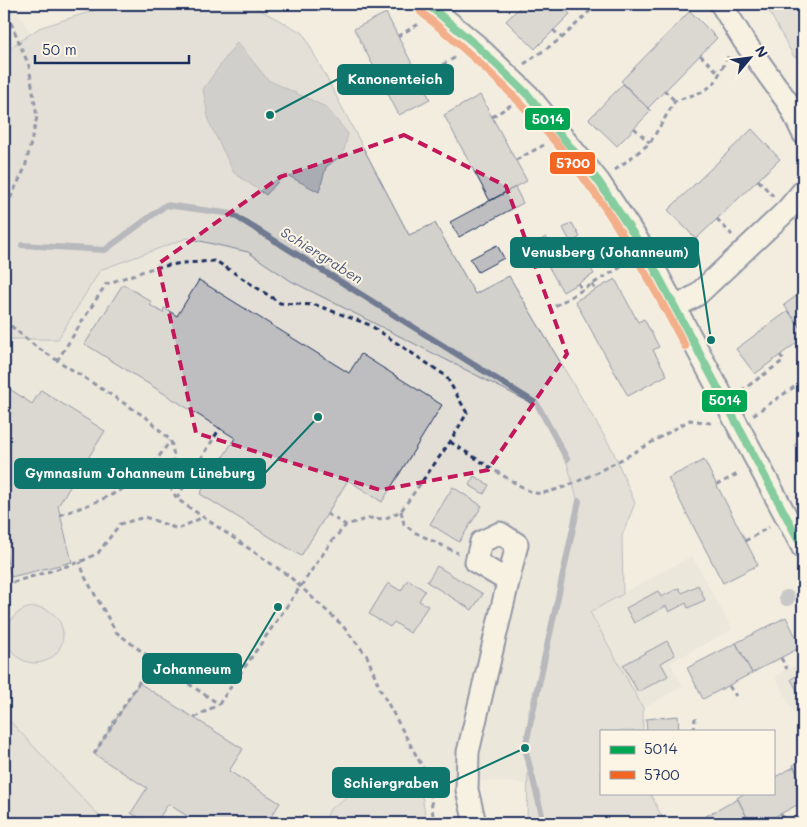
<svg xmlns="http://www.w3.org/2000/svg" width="807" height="827" font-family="Mali,sans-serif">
<rect width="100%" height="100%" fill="#f3ede0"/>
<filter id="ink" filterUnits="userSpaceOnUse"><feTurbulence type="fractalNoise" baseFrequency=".02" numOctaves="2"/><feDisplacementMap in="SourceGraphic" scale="10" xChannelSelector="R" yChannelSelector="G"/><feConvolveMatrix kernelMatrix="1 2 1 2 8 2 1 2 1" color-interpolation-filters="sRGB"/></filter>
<g filter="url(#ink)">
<!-- built -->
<path fill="#e3dfd6" d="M4 4H14L31 34 4 52Z
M186 238 248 252 291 281 535 405 566 459 578 502 529 712V784L380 773 330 809 324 823H106L4 715V339H58L100 270Z
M692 556 732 629 670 663 683 686 643 708 590 611Z
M803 661V730L775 676Z"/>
<!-- green -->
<path fill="#d3d1cc" stroke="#778095" d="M114 4H249L303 33 409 235 435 223 475 294 509 276 612 449 635 503 622 536 623 594 590 612 643 708V731H601V793H650L665 823H527L529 712 578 502 566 459 535 405 291 281 248 252 187 238 100 270 58 339H4V52L39 28Z
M765 4H803V55L794 57Z
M7 635a28 28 0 1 1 56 0a28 28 0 1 1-56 0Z
M4 715 106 823H4Z
M380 773 418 776 427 823H324L330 809Z"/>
<!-- water -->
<path fill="#a9acb3" stroke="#707a91" d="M237 42 268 80 326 107 348 134 343 154 326 167 319 192 285 174 266 195 234 173 209 122 203 89Z"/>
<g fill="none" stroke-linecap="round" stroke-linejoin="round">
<!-- stream -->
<path stroke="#707a91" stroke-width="6" d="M22 245 105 250 166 205 232 214 537 404 567 459
M544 823 525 748 579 501"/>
</g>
<!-- building -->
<path fill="#bebec0" stroke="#1b2f5e" d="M523 4H560L570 14 535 49 506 21Z
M690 11 717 38 648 108 621 81Z
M386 13 430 99 399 115 354 29Z
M623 84 651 111 617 146 589 119Z
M480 95 527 181 490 201 444 115Z
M752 129 780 159 696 239 668 210Z
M515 187 523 203 459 237 450 222Z
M572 223 580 237 571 243 563 228Z
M546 237 554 252 545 257 537 242Z
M576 242 594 274 563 292 544 259Z
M497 245 504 258 478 272 470 259Z
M615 279 638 322 644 319 659 347 653 350 667 375 628 396 575 301Z
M199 280 349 373 361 354 442 405 382 502 348 480 301 556 200 494 235 438 85 344 123 284 152 302 150 305 163 313 164 308 177 316Z
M803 291V331L784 305Z
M788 311 803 331V338L755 374 736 349Z
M4 385 32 404 41 390 105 431 58 506 72 562 11 577 4 548Z
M803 440V460L795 444Z
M704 460 758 565 723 583 668 478Z
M474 476 489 485 484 494 469 485Z
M453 487 482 506 459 542 430 524Z
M437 566 483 594 472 610 427 582Z
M408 579 425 591 419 601 428 606 410 633 394 622 390 627 369 614 388 583 401 591Z
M698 585 705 600 688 608 686 603 669 612 666 606 634 623 626 608 658 591 661 597 679 588 682 593Z
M786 617 801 647 752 673 736 643Z
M667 641 675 655 661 663 668 676 638 692 623 665Z
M736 643 752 673 703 699 687 668Z
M803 672V702L791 679Z
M139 683 243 749 229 771 280 803 267 823H189L192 819 168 804 156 823H148L131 813 147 788 94 754Z
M678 716 679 731H647L646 719Z
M803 760V785L793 765Z
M794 767 803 785V802L763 823H750L737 798 745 793H773V778Z
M738 799 750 823H693Z"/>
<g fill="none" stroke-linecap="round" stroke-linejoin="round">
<!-- minor casing -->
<g stroke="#1b2f5e" stroke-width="25">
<path id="minor" d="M427 4 476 45 528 95 599 182 646 253 803 548
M721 4 744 41 789 104 803 133
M676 307 697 295 786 211 803 191
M475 823 467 790 468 752 517 544 500 533 481 542 476 562 508 581"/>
</g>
<!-- path -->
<path stroke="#1b2f5e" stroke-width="3" stroke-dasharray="5 4" stroke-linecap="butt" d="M4 6 29 66 37 117 25 168 4 211
M553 30 562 38
M398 36 419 24
M700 55 718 72
M524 64 562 38 597 4
M419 78 458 56
M664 90 675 101
M492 117 511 105
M634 128 650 143
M516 160 544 145
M615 170 650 143 675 101 702 92 714 84 729 55
M758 180 773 196
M717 219 732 235
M578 283 582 290
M592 284 596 290
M555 306 628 263
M4 320 35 346 147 418 171 441 174 456 171 488 177 499 289 576 342 625 367 656 380 689 428 777 434 823
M57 361 106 284 153 268 182 263 216 261 280 303 316 305 370 325 446 376 467 413 450 442 401 511 384 519 369 518 346 525 332 541 219 704 153 660 116 632 85 577 80 562
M741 391 784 360 780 355
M753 415 803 381
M450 442C464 450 526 492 535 493 564 497 660 437 690 420L710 423 714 421
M716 485 740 473
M177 498 220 428
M401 511 404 524 414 532 458 553
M327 514 346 525
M60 515C91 504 122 494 146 472 155 463 163 451 170 441
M745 541 769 527
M4 585 80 562 98 553 120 524 145 517 178 529 203 517
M781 658 787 669
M729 686 736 696
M194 718 219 704
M694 731 695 718
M94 754 153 660
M426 774 447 771
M781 814 786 823"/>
<!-- minor -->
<use href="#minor" stroke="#fcf5e5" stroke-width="21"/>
<!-- bus-1 casing -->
<g stroke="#fcf5e5" stroke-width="11">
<path id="bus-1" d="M427 4 476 45 528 95 599 182 646 253 803 548"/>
</g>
<!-- bus-2 casing -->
<g stroke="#fcf5e5" stroke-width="11">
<path id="bus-2" d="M421 12C485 65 546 123 594 192 629 241 657 293 685 346"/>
</g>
<!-- bus-1 -->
<use href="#bus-1" stroke="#00a651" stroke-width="8"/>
<!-- bus-2 -->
<use href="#bus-2" stroke="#f26522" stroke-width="8"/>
</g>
<!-- trees -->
<circle fill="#969ba8" cx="787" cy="598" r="8"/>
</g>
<!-- marked area -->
<path d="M0 0H807V827H0ZM404 135 506 186 567 354 488 470 380 490 196 433 158 264 280 177Z" fill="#f3ede0" fill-opacity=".55" fill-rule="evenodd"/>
<path fill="none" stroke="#c2185b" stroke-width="4" stroke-dasharray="10 6" stroke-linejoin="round" d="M404 135 506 186 567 354 488 470 380 490 196 433 158 264 280 177Z"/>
<g text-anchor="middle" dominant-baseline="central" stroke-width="4" stroke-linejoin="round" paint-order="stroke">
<!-- water labels -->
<g font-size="14" font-style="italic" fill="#465478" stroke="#fcf5e5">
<text transform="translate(322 255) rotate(32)">Schiergraben</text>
</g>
</g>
<!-- callouts -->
<path fill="none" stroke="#0f766e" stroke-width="2" d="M270 115L338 79M711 340L698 253M318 417L265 473M278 607L241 669M525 748L449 783"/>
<g fill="#0f766e" stroke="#fcf5e5" stroke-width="2">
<circle cx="270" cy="115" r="5"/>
<circle cx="711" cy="340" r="5"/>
<circle cx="318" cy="417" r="5"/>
<circle cx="278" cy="607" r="5"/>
<circle cx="525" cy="748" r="5"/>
</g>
<g fill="#0f766e" stroke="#0f766e" stroke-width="2">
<rect x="338" y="65" width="115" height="29" rx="5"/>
<rect x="511" y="238" width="187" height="29" rx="5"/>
<rect x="15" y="459" width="250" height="29" rx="5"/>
<rect x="143" y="654" width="98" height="29" rx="5"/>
<rect x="333" y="768" width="116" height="29" rx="5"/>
</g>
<g font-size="14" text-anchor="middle" font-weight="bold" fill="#fff">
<text x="395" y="84">Kanonenteich</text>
<text x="605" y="257">Venusberg (Johanneum)</text>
<text x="140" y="478">Gymnasium Johanneum Lüneburg</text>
<text x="192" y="674">Johanneum</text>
<text x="391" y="788">Schiergraben</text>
</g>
<g stroke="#fcf5e5" stroke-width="2">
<rect x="524" y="107" width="47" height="24" rx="5" fill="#00a651"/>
<rect x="549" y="151" width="47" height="24" rx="5" fill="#f26522"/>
<rect x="701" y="389" width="47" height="24" rx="5" fill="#00a651"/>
</g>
<g font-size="14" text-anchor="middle" font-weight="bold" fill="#fff">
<text x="548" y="124">5014</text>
<text x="573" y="168">5700</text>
<text x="725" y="405">5014</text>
</g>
<!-- margin -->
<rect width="807" height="827" fill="none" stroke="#fcf5e5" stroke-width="20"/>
<rect x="10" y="10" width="787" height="807" fill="none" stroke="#1b2f5e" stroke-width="2" filter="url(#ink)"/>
<!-- legend -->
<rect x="600" y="730" width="175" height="65" fill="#fcf5e5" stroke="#a2a6af"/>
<rect x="610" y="746" width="25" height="8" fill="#00a651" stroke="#a2a6af"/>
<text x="644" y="754" font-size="15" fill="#1b2f5e">5014</text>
<rect x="610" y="771" width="25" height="8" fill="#f26522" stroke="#a2a6af"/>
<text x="644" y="780" font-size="15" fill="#1b2f5e">5700</text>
<!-- north arrow -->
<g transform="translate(750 58) rotate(61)" stroke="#fcf5e5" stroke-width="4" paint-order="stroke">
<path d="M0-4L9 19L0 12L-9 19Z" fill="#1b2f5e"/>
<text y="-8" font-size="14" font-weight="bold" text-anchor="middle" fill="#1b2f5e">N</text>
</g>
<!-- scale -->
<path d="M35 55v8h154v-8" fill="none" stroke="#1b2f5e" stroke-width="2.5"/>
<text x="42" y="55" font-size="15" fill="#1b2f5e" stroke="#fcf5e5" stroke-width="4" paint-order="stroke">50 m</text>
</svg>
